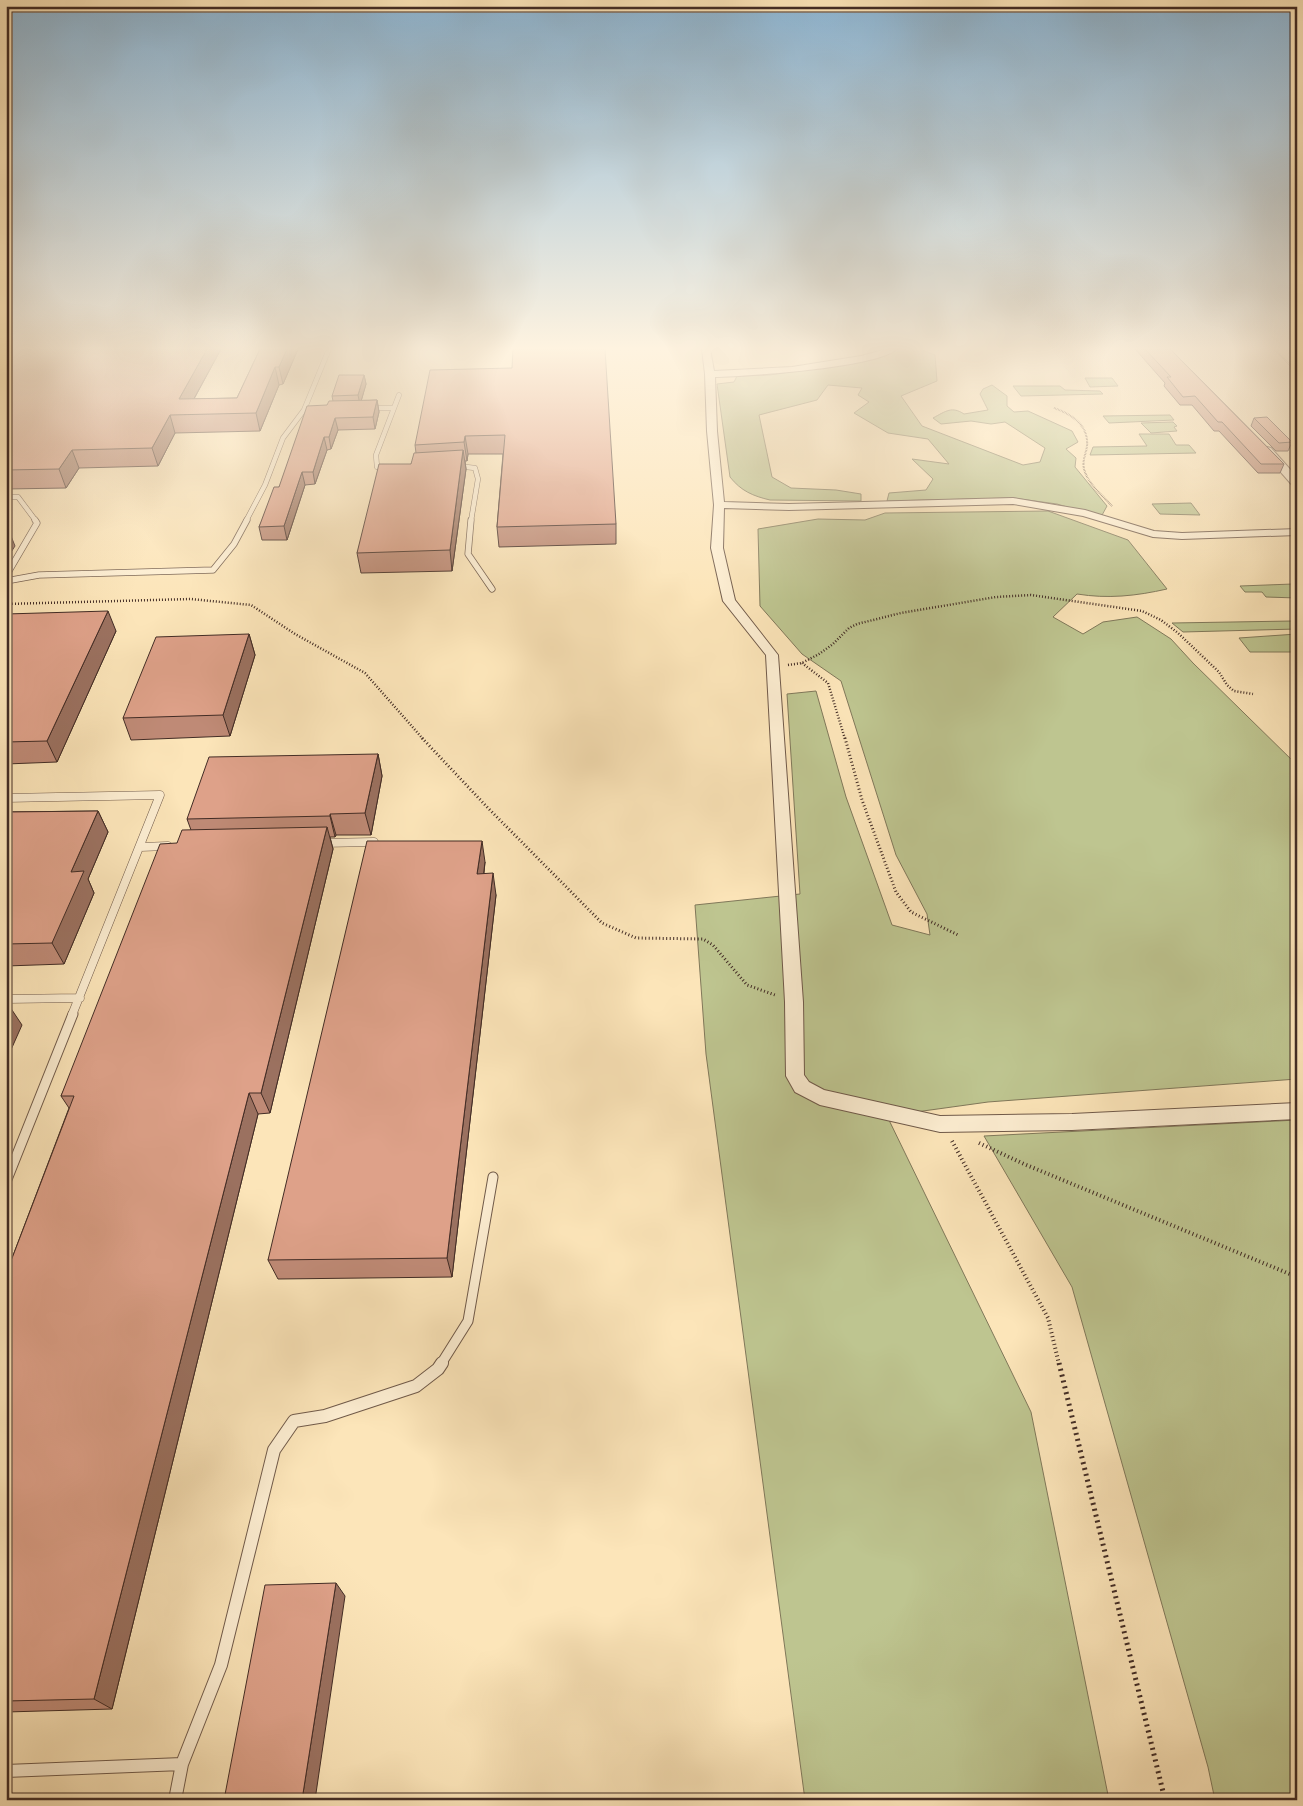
<svg xmlns="http://www.w3.org/2000/svg" width="1303" height="1806" font-family="'EB Garamond',serif">
<rect width="100%" height="100%" fill="#fce5b9"/>
<filter id="stains"><feTurbulence type="fractalNoise" baseFrequency=".004" numOctaves="4"/><feColorMatrix values="0 0 0 0 .2 0 0 0 0 .09 0 0 0 0 .02 0 0 0 .5 -.17"/></filter>
<radialGradient id="worn" r=".72"><stop offset=".6" stop-color="#630" stop-opacity="0"/><stop offset="1" stop-color="#630" stop-opacity=".3"/></radialGradient>
<!-- green -->
<path fill="#bec590" stroke="#80785a" d="M899 349H919L935 355 937 381 901 396 922 426 1023 465 1040 462 1045 448 1005 422 991 424 971 421 941 424 933 418C946 411 952 406 964 414L988 410 980 394 983 389 992 385 1007 396V406L1014 412 1028 411 1072 431 1078 442 1066 449 1076 458 1075 467 1107 506 1101 517 1057 504 1013 498 887 501 889 493 926 490 933 479 912 459 949 464 928 439 888 433 854 413 869 402 858 395 862 388 828 385 817 400 759 415 772 477 791 488 836 490 861 494V501L770 500C753 496 741 491 730 477L717 384 734 382 737 376 770 375 816 368 878 356Z
M1085 378H1112L1118 386 1090 387Z
M1013 386H1060L1065 390 1100 391 1103 394 1021 396Z
M1170 415 1174 420 1109 423 1103 416Z
M1173 422 1177 426 1174 427 1177 431 1151 433 1141 423Z
M1139 434H1169L1176 445H1189L1196 453 1090 455 1093 447 1147 446Z
M1191 503 1200 515 1160 514 1152 504Z
M1048 511 1128 540 1167 589C1136 596 1108 599 1077 594L1053 617 1083 634 1103 622 1137 617 1171 639 1193 663 1297 765V1079L988 1102 887 1116 1031 1412 1109 1800H805L706 1054 695 905 800 894 787 694 816 691 846 797 892 925 930 935 927 914 896 855 841 681 802 654 760 606 758 529 818 519 865 520 885 513Z
M1293 584 1297 587V598L1266 597 1262 592H1245L1240 586Z
M1292 621 1297 629 1183 632 1172 623Z
M1297 634V652H1250L1239 638Z
M1297 1120V1800H1215L1208 1767 1072 1287 984 1136Z"/>
<g fill="none" stroke-linecap="round" stroke-linejoin="round">
<!-- service-far4 casing -->
<g stroke="#705a4a" stroke-width="5.5">
<path id="service-far4" d="M369 408H393
M457 466 475 468 478 479 471 521
M388 468 377 467 376 455 399 395
M6 497H18L36 521
M246 521 265 485 283 438 304 410 329 349"/>
</g>
<!-- service-far3 casing -->
<g stroke="#705a4a" stroke-width="7">
<path id="service-far3" d="M471 520 468 554 492 589
M6 576 37 523 35 520
M6 581 39 575 213 570 234 544 247 520"/>
</g>
<!-- service-far2 casing -->
<g stroke="#705a4a" stroke-width="9">
<path id="service-far2" d="M6 798 160 795 72 1015
M322 843 374 842
M140 847 168 846
M6 999 80 998"/>
</g>
<!-- service-far1 casing -->
<g stroke="#705a4a" stroke-width="11">
<path id="service-far1" d="M6 1182 73 1014
M441 1364 468 1321 493 1177"/>
</g>
<!-- service casing -->
<g stroke="#705a4a" stroke-width="14">
<path id="service" d="M6 1771 182 1764
M175 1800 182 1764 221 1665 274 1450 294 1421 325 1416 416 1386 438 1369 442 1363"/>
</g>
<!-- minor casing -->
<g stroke="#705a4a" stroke-width="2">
<path id="minor" d="M702 349H710L714 371 792 367 861 356 887 349H897C876 368 748 376 715 377L717 431 724 502 789 504 1013 498 1085 510 1154 531 1182 533 1297 529V535L1182 539 1153 537 1083 516 1013 504 789 510 724 508 723 548 735 600 778 655 803 1002 804 1075 809 1082 824 1090 940 1116 1072 1114 1297 1103V1119L1072 1130 940 1132 820 1105 795 1092 786 1076 785 1002 766 655 723 601 711 548 714 505 707 431 705 374Z
M1267 447 1271 448 1297 477V487L1293 486 1263 452 1262 450Z"/>
</g>
<!-- path-far4 -->
<path stroke="#422c25" stroke-width="2" stroke-dasharray="0.5 1" stroke-linecap="butt" d="M1274 349 1297 372
M1054 408C1071 414 1089 425 1087 446 1086 454 1082 461 1084 469 1088 484 1102 495 1112 506"/>
<!-- path-far3 -->
<path stroke="#422c25" stroke-width="2.5" stroke-dasharray="1 2" stroke-linecap="butt" d="M6 604 191 599 251 605 295 634 365 673 423 739
M802 663 828 683 845 739
M788 665 802 663 819 654 833 644 849 628 857 624 901 613 996 597 1031 595 1142 611 1161 620 1178 633 1219 672 1227 685 1234 691 1253 694"/>
<!-- path-far2 -->
<path stroke="#422c25" stroke-width="3" stroke-dasharray="1 2.5" stroke-linecap="butt" d="M422 738 488 808 602 923 636 938 703 939 713 945 747 985 775 995
M845 738 862 800 896 892 911 912 958 935"/>
<!-- path-far1 -->
<path stroke="#422c25" stroke-width="4" stroke-dasharray="1 3" stroke-linecap="butt" d="M952 1141 1048 1318 1059 1364
M979 1143 1024 1164 1297 1277"/>
<!-- path -->
<path stroke="#422c25" stroke-width="5" stroke-dasharray="2 4" stroke-linecap="butt" d="M1059 1363 1165 1800"/>
<!-- service-far4 -->
<use href="#service-far4" stroke="#fdeed2" stroke-width="4.5"/>
<!-- service-far3 -->
<use href="#service-far3" stroke="#fdeed2" stroke-width="5.5"/>
<!-- service-far2 -->
<use href="#service-far2" stroke="#fdeed2" stroke-width="8"/>
<!-- service-far1 -->
<use href="#service-far1" stroke="#fdeed2" stroke-width="9"/>
<!-- service -->
<use href="#service" stroke="#fdeed2" stroke-width="12"/>
<!-- minor -->
<use href="#minor" fill="#fdeed2" fill-rule="evenodd"/>
</g>
<!-- wall -->
<path fill="#bf8a76" stroke="#422c25" d="M6 349H221L194 399 237 398 260 349H298L283 384 279 385 260 431 175 433 158 466 79 468 66 488 6 489Z
M1135 349H1170L1284 464 1280 473H1258L1219 431H1214L1192 405H1180L1164 386 1165 383Z
M512 368 616 524V544L499 547 497 527 503 454H468L467 461H465L466 469 452 571 361 573 357 553 411 464 416 453 415 445Z
M364 375 366 384 361 401 377 400 379 412 375 429 338 430 331 449 327 450 315 484 305 485 287 540H262L259 527 279 487 327 405 333 401 332 396Z
M1254 418 1292 442 1288 451H1276L1251 426Z
M6 614 116 631 57 762 6 764Z
M249 634 255 655 230 736 131 740 123 718Z
M378 754 382 776 371 835H336L335 837H330L333 849 270 1113 258 1114 112 1709 6 1712V1274L69 1108 61 1096 177 843 191 830 187 819Z
M98 811 108 832 88 879 94 893 64 964 6 966V812Z
M485 862 484 873 496 895 452 1277 278 1279 268 1260Z"/>
<!-- shaded-wall -->
<path fill="#9b7160" stroke="#422c25" d="M207 349H221L185 415 179 399Z
M287 349H298L283 384 279 367Z
M275 367 279 385 260 431 256 413Z
M364 375 366 384 360 405 358 395Z
M377 400 379 412 375 429 373 417Z
M170 415 175 433 158 466 152 448Z
M335 418 338 430 331 449 329 437Z
M465 436 468 454 467 461 464 442Z
M324 437 327 450 315 484 313 472Z
M72 450 79 468 66 488 59 469Z
M463 450 466 469 452 571 450 550Z
M302 472 305 485 287 540 284 526Z
M11 536 15 546 6 560V543Z
M108 611 116 631 57 762 47 741Z
M249 634 255 655 230 736 223 715Z
M378 754 382 776 371 835 365 813Z
M98 811 108 832 88 879 94 893 64 964 52 943 71 872Z
M330 814 336 835 335 837 330 816Z
M327 827 333 849 270 1113 261 1093Z
M482 841 485 862 481 895 477 874Z
M493 873 496 895 452 1277 447 1258Z
M8 1004 22 1025 6 1061V1009Z
M249 1093 258 1114 112 1709 94 1699Z
M336 1583 345 1596 315 1800H302Z"/>
<!-- building -->
<path fill="#dea189" stroke="#422c25" d="M6 349H207L179 399 237 398 260 349H287L279 367H275L256 413 170 415 152 448 72 450 59 469 6 470Z
M513 349H605L616 524 497 527 505 435 465 436 464 442 415 445 430 370 512 368Z
M1145 349H1170L1284 464H1261L1222 422H1218L1195 396 1183 397 1167 377H1171Z
M339 375H364L358 395 332 396Z
M377 400 373 417 335 418 329 437H324L313 472H302L284 526 259 527 274 487H279L307 406 327 405 329 401Z
M1267 417 1292 442 1279 443 1254 418Z
M463 450 450 550 357 553 379 464H411L414 453Z
M6 536H11L6 543Z
M108 611 47 741 6 742V614Z
M249 634 223 715 123 718 156 637Z
M378 754 365 813 330 814V816L187 819 209 757Z
M98 811 71 872 84 871 52 943 6 944V812Z
M327 827 261 1093H249L94 1699 6 1701V1274L74 1096H61L160 844 177 843 182 830Z
M367 841H482L477 874 493 873 447 1258 268 1260Z
M336 1583 302 1800H224L265 1585Z"/>
<!-- sky -->
<linearGradient id="sky" x2="0" y2="1"><stop stop-color="#8db7d6"/><stop offset="0.58" stop-color="#fef3e0"/><stop offset="1" stop-color="#fef3e0" stop-opacity="0"/></linearGradient>
<rect width="1303" height="601" fill="url(#sky)"/>
<!-- margin -->
<rect width="1303" height="1806" fill="none" stroke="#fce5b9" stroke-width="25"/>
<rect x="8" y="8" width="1288" height="1791" fill="none" stroke="#422c25" stroke-width="2.5"/>
<rect x="12" y="12" width="1278" height="1781" fill="none" stroke="#422c25"/>
<rect width="100%" height="100%" filter="url(#stains)"/>
<rect width="100%" height="100%" fill="url(#worn)"/>
</svg>
